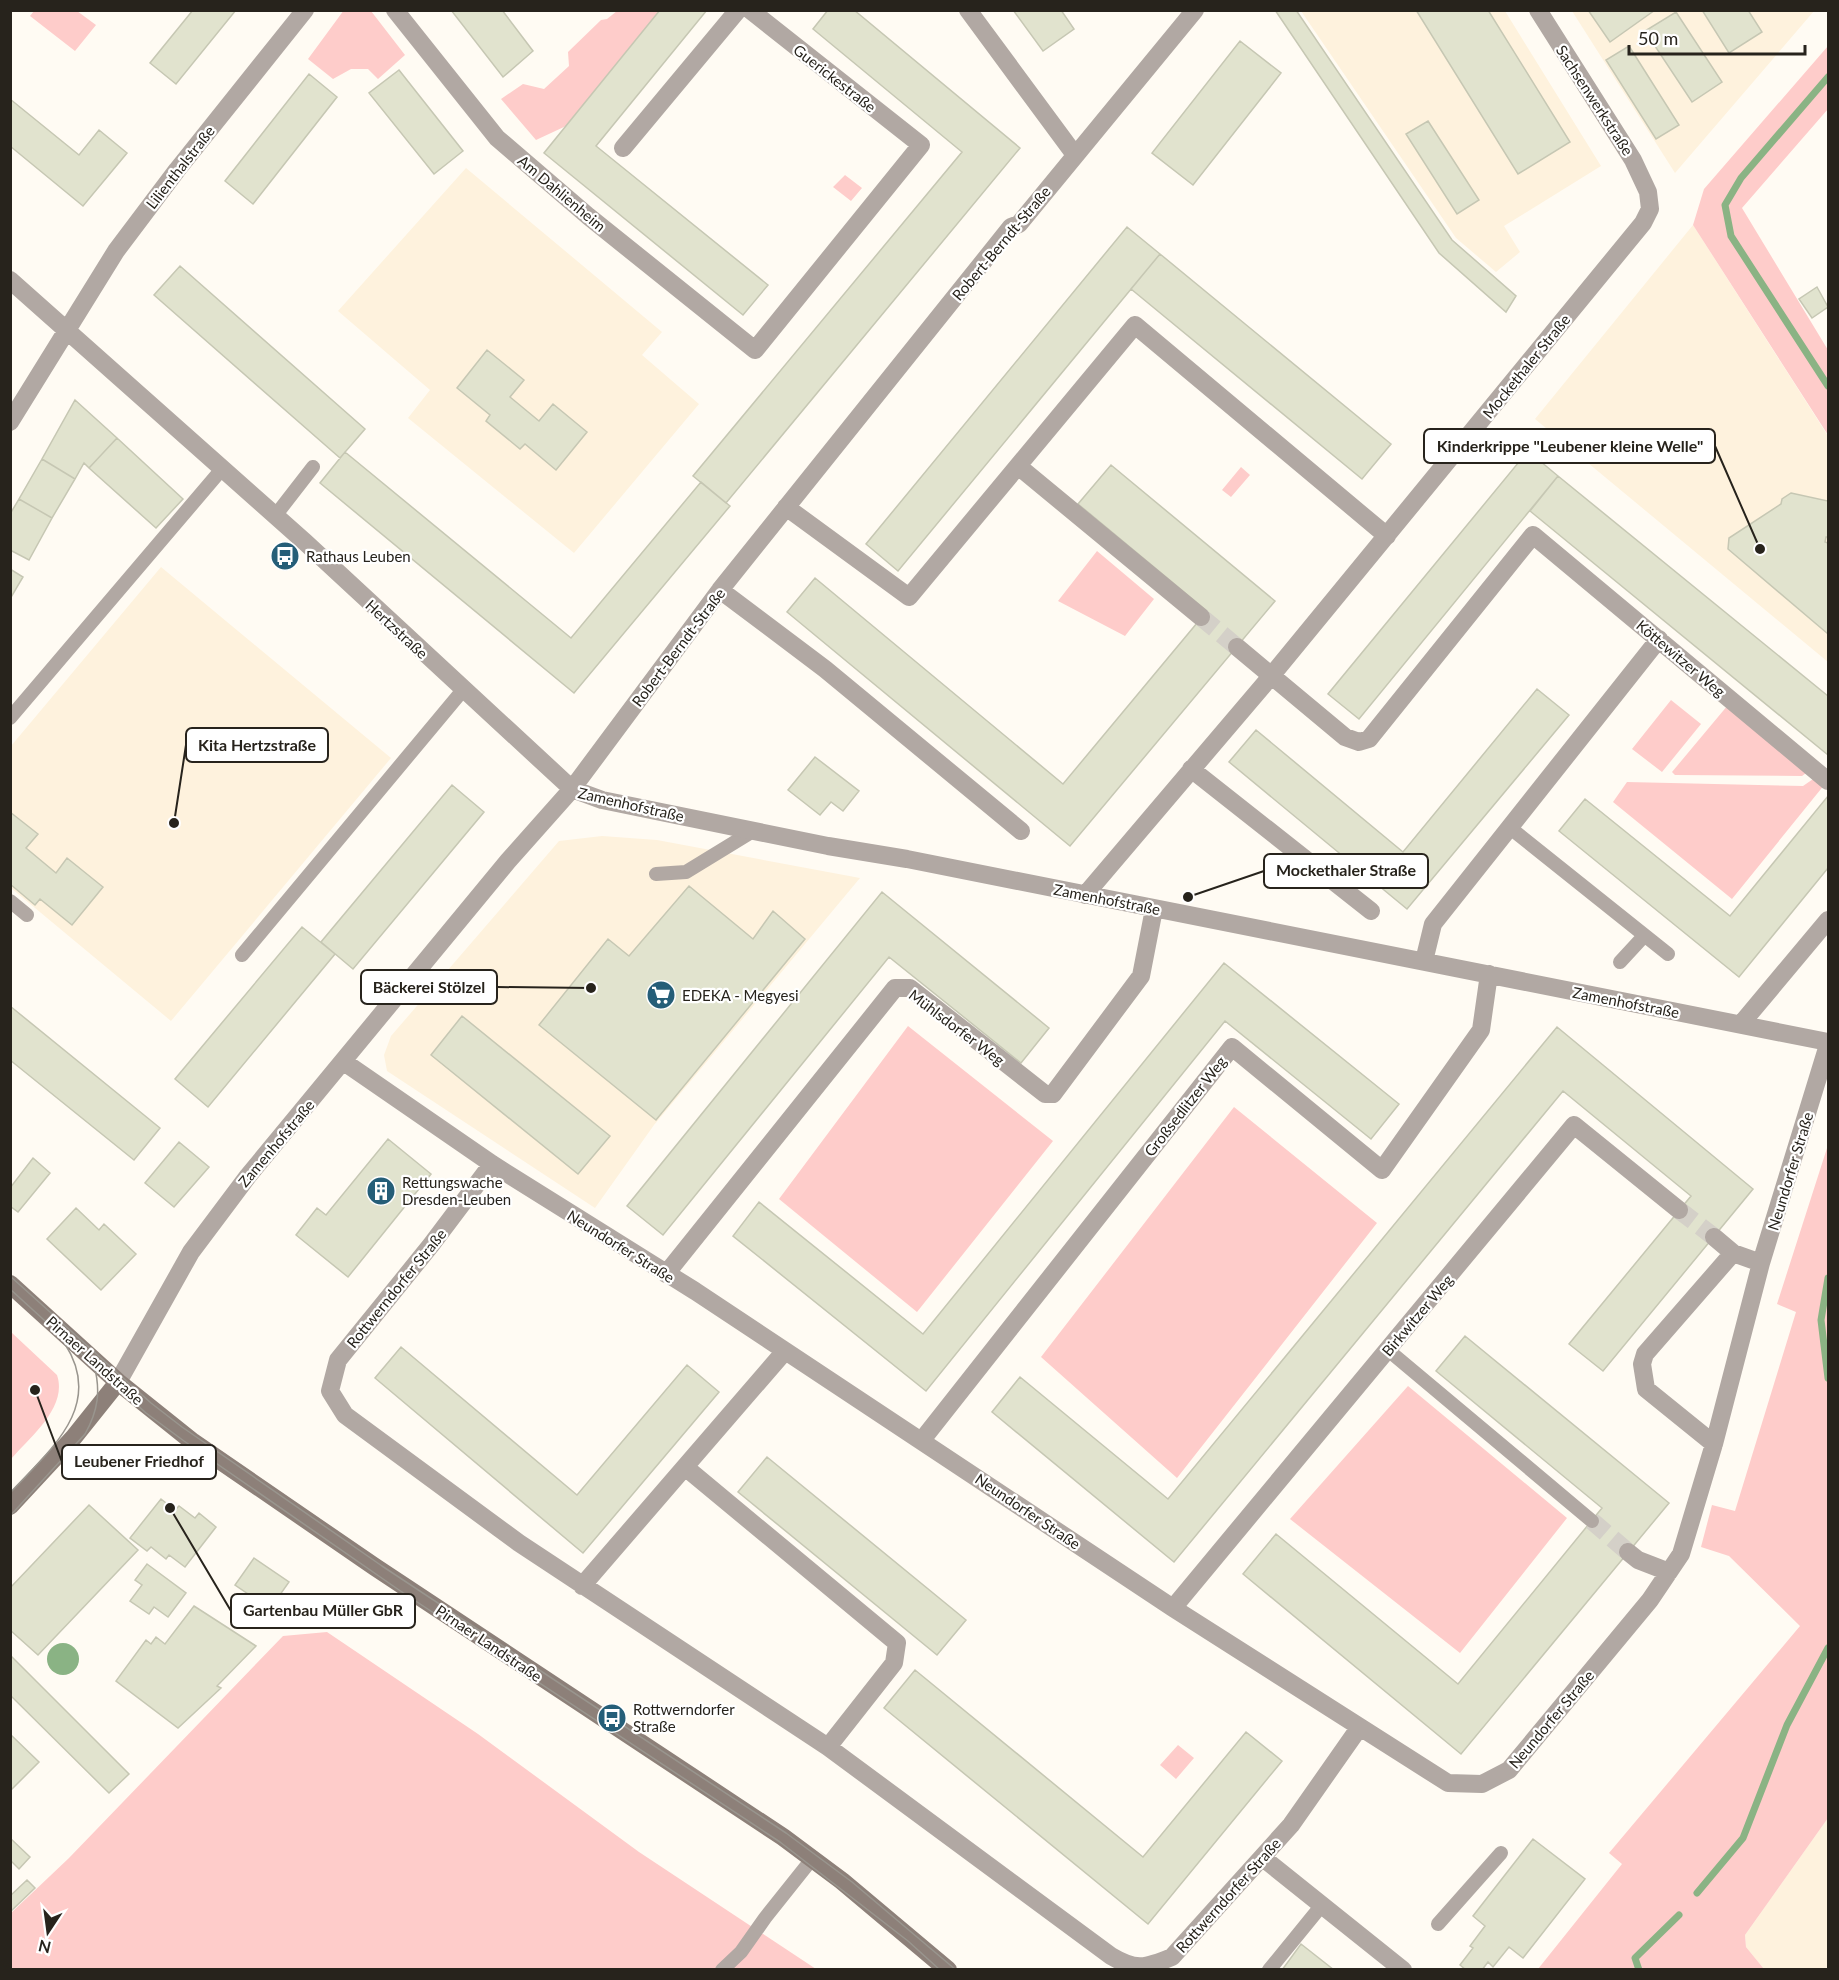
<svg xmlns="http://www.w3.org/2000/svg" width="1839" height="1980" font-family="Lato,sans-serif">
<rect width="100%" height="100%" fill="#fffbf3"/>
<!-- built -->
<path fill="#fef2dd" d="M1301 11H1505L1601 166 1504 226 1520 252 1496 272 1456 238Z
M1572 11H1814L1675 173Z
M466 168 662 332 642 355 699 404 574 553 408 418 430 390 338 311Z
M1693 225 1828 436V662L1535 419Z
M161 567 391 758 171 1021 11 888V746Z
M602 836 657 840 860 878 654 1125 595 1208 387 1071 384 1055 391 1036 559 841Z
M1828 1818V1969H1764L1746 1947 1745 1935Z"/>
<!-- green -->
<path fill="#feccca" d="M344 10 371 11 405 55 378 79 368 69H351L333 79 308 59Z
M34 11H77L96 25 75 51 30 16Z
M617 11H660L566 126 536 140 501 99 523 84 544 89 569 66 568 52 601 20 607 19Z
M1828 46V109L1742 208 1828 350V435L1693 225 1704 189Z
M845 175 862 188 851 201 833 187Z
M1241 467 1250 475 1231 497 1222 490Z
M1097 551 1154 599 1125 636 1058 601Z
M1671 700 1701 724 1662 772 1632 749Z
M1728 705 1809 771 1802 776 1675 775 1672 772Z
M1816 777 1825 784 1732 899 1613 802 1627 782 1803 786Z
M908 1026 1053 1141 917 1312 779 1199Z
M1234 1107 1377 1223 1177 1478 1041 1357Z
M1828 1145V1818L1745 1935 1746 1947 1764 1969H1538L1622 1864 1609 1853 1800 1626 1729 1556 1701 1547 1712 1505 1735 1511 1796 1312 1777 1304Z
M11 1332 57 1375C68 1407 30 1437 11 1459Z
M1408 1386 1567 1518 1460 1653 1290 1519Z
M327 1632 478 1734 639 1852 816 1969 11 1970V1913L69 1858 283 1636Z
M1178 1745 1194 1758 1176 1779 1160 1765Z"/>
<!-- water -->
<path fill="#8ab384" d="M47 1659a16 16 0 1 1 32 0a16 16 0 1 1-32 0Z"/>
<g fill="none" stroke-linecap="round" stroke-linejoin="round">
<!-- stream -->
<path stroke="#8ab384" stroke-width="7" d="M1828 77 1741 178 1725 205 1731 236 1828 386
M1828 1278 1821 1320 1828 1378
M1697 1893 1743 1838 1787 1725 1828 1648
M1639 1970 1635 1958 1679 1915"/>
</g>
<!-- building -->
<path fill="#e1e3ce" stroke="#c6c7b3" stroke-width="1.5" d="M193 10H236L176 84 150 63Z
M451 10H502L533 51 503 77Z
M660 10H707L596 146 768 285 743 315 544 153Z
M828 10H854L1020 148 726 503 693 476 962 152 813 29Z
M1013 10H1061L1074 29 1043 51Z
M1275 10H1296L1452 240 1516 296 1506 312 1439 253Z
M1416 10H1488L1570 142 1518 174Z
M1588 10H1655L1610 42Z
M1702 10H1748L1762 32 1729 53Z
M1676 12 1722 82 1692 102 1645 31Z
M1240 41 1281 73 1193 185 1152 153Z
M1629 46 1679 125 1656 139 1606 60Z
M399 70 463 151 434 174 369 93Z
M309 74 337 97 253 204 225 181Z
M10 99 79 155 99 130 127 153 83 206 10 146Z
M1428 121 1479 200 1457 214 1406 134Z
M1127 227 1160 254 898 571 866 544Z
M1160 254 1391 444 1362 479 1131 289Z
M180 266 365 429 340 458 154 295Z
M1817 287 1828 307 1812 318 1799 299Z
M487 350 524 380 510 397 539 421 553 404 587 432 556 470 525 444 520 449 486 421 490 415 457 388Z
M75 400 117 438 89 468 84 463 75 479 42 459Z
M117 438 183 499 156 528 89 468Z
M1528 451 1558 476 1359 719 1328 694Z
M345 452 571 638 701 482 730 506 574 693 320 483Z
M42 459 75 479 52 518 19 499Z
M1111 465 1275 601 1070 846 787 612 815 578 1063 784 1207 611 1078 504Z
M1558 476 1828 696V755L1530 511Z
M1791 493 1828 501V537H1826L1825 542 1828 543V634L1728 549 1729 538 1781 504 1782 499Z
M19 499 52 518 29 560 10 550V514Z
M10 569 23 577 10 599Z
M1537 689 1569 715 1407 909 1229 762 1256 730 1403 852Z
M815 757 859 791 843 811 831 802 820 815 788 790Z
M452 785 484 812 353 969 321 942Z
M1828 796V868L1739 977 1559 831 1585 799 1730 916Z
M10 812 38 834 26 848 56 873 67 858 103 887 72 925 40 899 35 905 10 884Z
M689 886 753 939 773 911 805 939 656 1120 539 1025 608 939 629 956Z
M882 892 1049 1028 1021 1063 889 957 663 1235 627 1206Z
M302 927 335 954 208 1107 175 1079Z
M1224 963 1399 1104 1371 1139 1225 1021 926 1391 733 1236 759 1202 923 1334Z
M10 1006 160 1128 134 1160 10 1060Z
M462 1016 610 1136 578 1174 431 1055Z
M1557 1027 1753 1189 1603 1371 1569 1344 1691 1196 1563 1091 1174 1562 992 1412 1020 1377 1168 1499Z
M388 1139 431 1174 348 1277 296 1235 317 1208 326 1215Z
M179 1142 209 1167 174 1207 145 1183Z
M33 1158 50 1173 18 1212 10 1206V1188Z
M76 1208 99 1230 104 1224 136 1254 101 1290 47 1239Z
M1465 1336 1669 1503 1461 1754 1243 1574 1276 1534 1458 1684 1602 1508 1436 1371Z
M401 1347 577 1495 687 1365 719 1392 583 1553 375 1378Z
M767 1457 966 1620 937 1655 738 1492Z
M161 1499 175 1510 179 1506 195 1518 199 1513 216 1527 185 1567 169 1555 166 1559 151 1547 147 1551 130 1538Z
M89 1505 138 1550 38 1655 10 1630V1588Z
M254 1558 289 1582 270 1609 235 1585Z
M147 1564 186 1593 168 1617 154 1607 149 1614 130 1601 142 1585 135 1580Z
M194 1606 256 1646 217 1686 221 1688 178 1728 116 1681 146 1640 151 1644 156 1637 165 1644Z
M10 1655 129 1774 109 1793 10 1695Z
M915 1670 1143 1857 1246 1732 1282 1761 1148 1924 884 1708Z
M11 1735 39 1762 10 1791V1735Z
M10 1838 30 1857 19 1869 10 1860Z
M1533 1839 1585 1879 1523 1958 1509 1947 1493 1967 1488 1962 1482 1970H1466L1460 1965 1473 1948 1470 1946 1485 1926 1473 1916Z
M27 1880 35 1888 10 1912V1896Z
M1301 1944 1334 1970H1282Z"/>
<g fill="none" stroke-linecap="round" stroke-linejoin="round">
<!-- street-tunnel -->
<path stroke="#d4d0c8" stroke-width="18" stroke-dasharray="18 9" stroke-linecap="butt" d="M1201 617 1237 647
M1679 1210 1714 1237
M1592 1521 1628 1552"/>
<!-- lane -->
<path stroke="#b1a8a3" stroke-width="14" d="M275 516 313 467
M10 718 222 469
M1509 827 1668 954
M656 874 686 872 753 831
M10 901 27 915
M242 955 463 690
M1620 962 1644 936
M1388 1350 1592 1521
M1438 1924 1501 1853
M722 1970 741 1952 765 1918 812 1859
M1269 1970 1322 1905"/>
<!-- street -->
<path stroke="#b1a8a3" stroke-width="18" d="M395 10 497 138 588 216 755 350 921 145 750 10
M968 10 1075 155
M623 148 738 10
M10 280 305 542 572 789 602 800 828 846 907 859 1828 1042
M10 422 116 251 177 170 305 10
M1018 466 1201 617
M786 507 909 597 1135 325 1387 536
M720 590 825 669 1021 831
M1237 647 1345 737 1359 742 1369 739 1533 535 1828 781
M1191 769 1371 911
M1085 895 1272 675 1643 223 1650 209 1648 192 1633 160 1538 10
M1424 961 1433 924 1659 639
M1741 1024 1828 920
M344 1062 492 1164 695 1291 1173 1608 1448 1783 1482 1784 1509 1770 1650 1600 1681 1554 1714 1444 1761 1263 1828 1045
M492 1164 431 1245 338 1360 330 1391 345 1415 519 1543 828 1747 1111 1956C1136 1971 1145 1968 1172 1957L1291 1825 1359 1728
M1714 1237 1733 1253 1761 1263
M666 1274 895 988H910L1045 1094H1053L1141 976 1154 909
M118 1382 191 1252 248 1176 508 861 572 789 720 590 1011 227 1019 224 1195 10
M922 1440 1232 1047 1382 1170 1481 1030 1489 974
M1714 1444 1646 1389 1642 1364 1645 1354 1733 1253
M685 1467 897 1643 894 1663 828 1747
M1628 1552 1638 1560 1669 1572
M582 1586 785 1351
M1173 1608 1574 1125 1679 1210
M1263 1858 1403 1970"/>
<!-- secondary -->
<path stroke="#8d8079" stroke-width="18" d="M10 1284 118 1382 193 1442 375 1567 783 1837 842 1881 948 1970
M10 1506 74 1437 118 1382"/>
<!-- tram -->
<path stroke="#99958e" stroke-width="1.5" d="M10 1276 151 1403 182 1427 382 1566 786 1833 852 1882 956 1970
M10 1289 146 1413 184 1441 399 1590 780 1842 908 1941 940 1970
M10 1493C50 1450 105 1406 65 1344
M10 1516 85 1434C98 1411 101 1391 94 1365"/>
</g>
<!-- icons -->
<defs>
<g id="bus-disc" transform="scale(1.5)"><circle r="9.5" fill="#255e78" stroke="#fff"/><path d="M-5-6H5V4H4V6H2V4H-2V6H-4V4H-5ZM-3.5-4V0h7V-4ZM-3.5 1.2v1.5H-2V1.2ZM2 1.2v1.5H3.5V1.2Z" fill="#fff"/></g>
<g id="supermarket-disc" transform="scale(1.5)"><circle r="9.5" fill="#255e78" stroke="#fff"/><path d="M-6-5.5h2.5l.6 2H6L4.5 2H-2.5L-4.4-4H-6ZM-1.5 3.2a1.3 1.3 0 1 0 .1 0ZM3 3.2a1.3 1.3 0 1 0 .1 0Z" fill="#fff"/></g>
<g id="building-disc" transform="scale(1.5)"><circle r="9.5" fill="#255e78" stroke="#fff"/><path d="M-4-6H4V6H1V3H-1V6H-4ZM-2.5-4.3h1.7v1.8h-1.7ZM.8-4.3h1.7v1.8H.8ZM-2.5-1h1.7V.8h-1.7ZM.8-1h1.7V.8H.8Z" fill="#fff"/></g>
</defs>
<g fill-rule="evenodd">
<use href="#bus-disc" x="285" y="556"/>
<use href="#supermarket-disc" x="661" y="995"/>
<use href="#building-disc" x="381" y="1191"/>
<use href="#bus-disc" x="612" y="1718"/>
</g>
<g text-anchor="middle" dominant-baseline="central" stroke-width="4.5" stroke-linejoin="round" paint-order="stroke">
<!-- street labels -->
<g font-size="15" fill="#27231c" stroke="#fff">
<text transform="translate(835 78) rotate(38)">Guerickestraße</text>
<text transform="translate(1595 100) rotate(57)">Sachsenwerkstraße</text>
<text transform="translate(180 167) rotate(-52)">Lilienthalstraße</text>
<text transform="translate(562 193) rotate(40)">Am Dahlienheim</text>
<text transform="translate(1001 243) rotate(-50)">Robert-Berndt-Straße</text>
<text transform="translate(1526 366) rotate(-51)">Mockethaler Straße</text>
<text transform="translate(397 629) rotate(43)">Hertzstraße</text>
<text transform="translate(678 647) rotate(-53)">Robert-Berndt-Straße</text>
<text transform="translate(1681 658) rotate(40)">Köttewitzer Weg</text>
<text transform="translate(631 804) rotate(13)">Zamenhofstraße</text>
<text transform="translate(1107 899) rotate(11)">Zamenhofstraße</text>
<text transform="translate(1626 1002) rotate(11)">Zamenhofstraße</text>
<text transform="translate(957 1027) rotate(37)">Mühlsdorfer Weg</text>
<text transform="translate(1185 1106) rotate(-52)">Großsedlitzer Weg</text>
<text transform="translate(276 1143) rotate(-50)">Zamenhofstraße</text>
<text transform="translate(1790 1171) rotate(-73)">Neundorfer Straße</text>
<text transform="translate(621 1246) rotate(32)">Neundorfer Straße</text>
<text transform="translate(396 1288) rotate(-51)">Rottwerndorfer Straße</text>
<text transform="translate(1417 1315) rotate(-50)">Birkwitzer Weg</text>
<text transform="translate(95 1360) rotate(42)">Pirnaer Landstraße</text>
<text transform="translate(1028 1511) rotate(34)">Neundorfer Straße</text>
<text transform="translate(489 1643) rotate(34)">Pirnaer Landstraße</text>
<text transform="translate(1551 1719) rotate(-50)">Neundorfer Straße</text>
<text transform="translate(1228 1895) rotate(-48)">Rottwerndorfer Straße</text>
</g>
<!-- poi labels -->
<g font-size="15" fill="#27231c" stroke="#fff" text-anchor="start">
<text x="306" y="556">Rathaus Leuben</text>
<text x="682" y="995">EDEKA - Megyesi</text>
<text x="402" y="1182">Rettungswache<tspan x="402" dy="17">Dresden-Leuben</tspan></text>
<text x="633" y="1709">Rottwerndorfer<tspan x="633" dy="17">Straße</tspan></text>
</g>
</g>
<!-- callouts -->
<path fill="none" stroke="#27231c" stroke-width="2" d="M1760 549L1715 446M174 823L186 745M1188 897L1264 871M591 988L497 987M35 1390L62 1462M170 1508L231 1611"/>
<g fill="#27231c" stroke="#fff" stroke-width="2">
<circle cx="1760" cy="549" r="6"/>
<circle cx="174" cy="823" r="6"/>
<circle cx="1188" cy="897" r="6"/>
<circle cx="591" cy="988" r="6"/>
<circle cx="35" cy="1390" r="6"/>
<circle cx="170" cy="1508" r="6"/>
</g>
<g fill="#fff" stroke="#27231c" stroke-width="2">
<rect x="1424" y="429" width="291" height="34" rx="6"/>
<rect x="186" y="728" width="142" height="34" rx="6"/>
<rect x="1264" y="854" width="164" height="34" rx="6"/>
<rect x="361" y="970" width="136" height="34" rx="6"/>
<rect x="62" y="1445" width="154" height="34" rx="6"/>
<rect x="231" y="1594" width="184" height="34" rx="6"/>
</g>
<g font-size="16" text-anchor="middle" font-weight="bold" fill="#27231c">
<text x="1570" y="452">Kinderkrippe "Leubener kleine Welle"</text>
<text x="257" y="751">Kita Hertzstraße</text>
<text x="1346" y="876">Mockethaler Straße</text>
<text x="429" y="993">Bäckerei Stölzel</text>
<text x="139" y="1467">Leubener Friedhof</text>
<text x="323" y="1616">Gartenbau Müller GbR</text>
</g>
<!-- border -->
<rect width="1839" height="1980" fill="none" stroke="#27231c" stroke-width="24"/>
<!-- north arrow -->
<g transform="translate(48 1932) rotate(193)" stroke="#ffffff" stroke-width="4.5" paint-order="stroke">
<path d="M0-4.5L10 22L0 15L-10 22Z" fill="#27231c"/>
<text y="-9" font-size="16" font-weight="bold" text-anchor="middle" fill="#27231c">N</text>
</g>
<!-- scale -->
<path d="M1629 45v9h176v-9" fill="none" stroke="#27231c" stroke-width="3"/>
<text x="1638" y="45" font-size="18" fill="#27231c" stroke="#ffffff" stroke-width="4.5" paint-order="stroke">50 m</text>
</svg>
